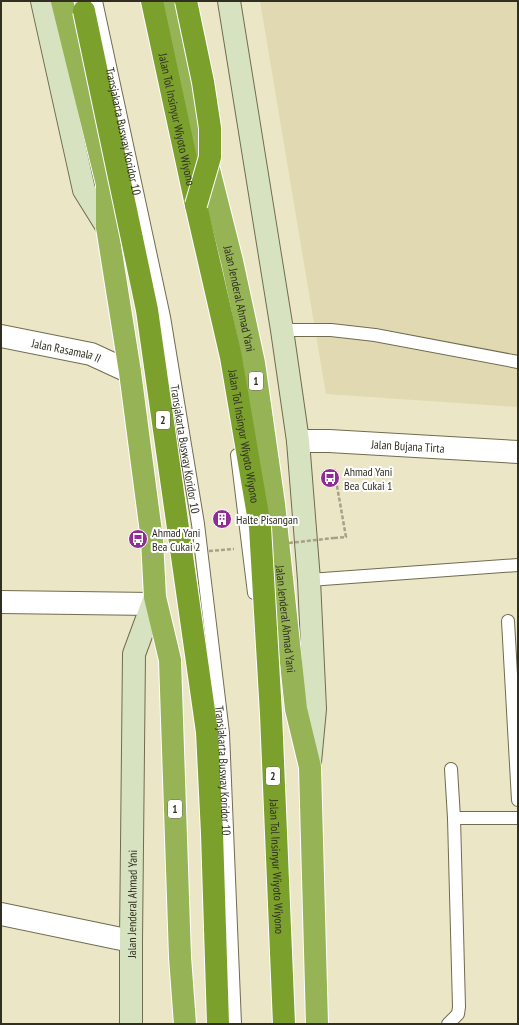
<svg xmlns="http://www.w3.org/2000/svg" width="519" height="1025" font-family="'PT Sans Narrow',sans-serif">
<rect width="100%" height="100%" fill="#ebe6c5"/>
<!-- built -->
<path fill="#e0d9b1" d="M260 1H518V407L326 394Z"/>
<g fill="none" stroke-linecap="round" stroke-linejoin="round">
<!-- service casing -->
<g stroke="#716c4f" stroke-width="14">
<g id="service">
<path id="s1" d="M96 1 164 317 198 524 223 733 235 1024"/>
<path d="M282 330H331L375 335 518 362"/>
<path d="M237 455 254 593"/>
<path d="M309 580 518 565"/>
<path d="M508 621 518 800"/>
<path d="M451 769 454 818"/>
<path d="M448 1024 458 1014 459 1007 454 818H518"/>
</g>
</g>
<!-- minor casing -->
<g stroke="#716c4f" stroke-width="24">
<g id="minor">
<path id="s2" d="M1 336 91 354 130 372"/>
<path d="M1 602 152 604"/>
<path d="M1 914 131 941"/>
</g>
</g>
<!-- tertiary casing -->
<g stroke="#716c4f" stroke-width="24">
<g id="tertiary">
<path id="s3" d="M298 441H329L518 452"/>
</g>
</g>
<!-- secondary casing -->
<g stroke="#716c4f" stroke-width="24">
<g id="secondary">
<path d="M42 1 84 190 107 227"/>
<path d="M229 1 282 330 298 441 309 580 315 709 310 762"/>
<path id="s4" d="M131 1024V941L134 654 155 597"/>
</g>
</g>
<!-- trunk casing -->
<g stroke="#fff" stroke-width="24">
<g id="trunk">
<path d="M62 1 107 184V227L130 372 152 540 155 597 170 660 180 957 185 1024"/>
<path id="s5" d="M173 1 201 138 232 261 254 363 274 504 296 709 310 767 317 1024"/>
</g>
</g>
<!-- motorway casing -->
<g stroke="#fff" stroke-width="24">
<g id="motorway">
<path id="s6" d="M152 1 196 205 231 357 260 527"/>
<path d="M212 833 218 1024"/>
</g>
</g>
<!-- path -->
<path stroke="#a6a289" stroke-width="2.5" stroke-dasharray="4 2" stroke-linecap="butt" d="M334 538 346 537 334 469"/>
<!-- service -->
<use href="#service" stroke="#fff" stroke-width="12"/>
<!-- minor -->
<use href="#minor" stroke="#fff" stroke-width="22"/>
<!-- tertiary -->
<use href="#tertiary" stroke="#fff" stroke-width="22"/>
<!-- secondary -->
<use href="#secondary" stroke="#d7e3c0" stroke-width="22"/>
<!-- trunk -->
<use href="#trunk" stroke="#96b456" stroke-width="22"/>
<!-- motorway -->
<use href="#motorway" stroke="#7ba12c" stroke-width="22"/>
<!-- motorway-bridge casing -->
<g stroke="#fff" stroke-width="24" stroke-linecap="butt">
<g id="motorway-bridge">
<path d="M186 1 203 82 210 128V157L196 205"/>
<path d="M84 11 147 310 207 732 212 833"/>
<path id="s7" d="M260 527 271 714 284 1024"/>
</g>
</g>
<!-- path-bridge -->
<path stroke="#a6a289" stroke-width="2.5" stroke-dasharray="4 2" stroke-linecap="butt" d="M289 543 334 538
M209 551 234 549
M146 557 154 556"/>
<!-- motorway-bridge -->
<use href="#motorway-bridge" stroke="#7ba12c" stroke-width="22"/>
</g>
<!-- icons -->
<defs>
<g id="bus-disc" transform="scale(1)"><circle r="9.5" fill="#8f2d94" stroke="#fff"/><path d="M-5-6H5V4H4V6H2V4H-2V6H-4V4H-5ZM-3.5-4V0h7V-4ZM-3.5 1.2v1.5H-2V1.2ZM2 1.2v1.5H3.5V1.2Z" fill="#fff"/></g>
<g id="building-disc" transform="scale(1)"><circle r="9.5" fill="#8f2d94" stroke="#fff"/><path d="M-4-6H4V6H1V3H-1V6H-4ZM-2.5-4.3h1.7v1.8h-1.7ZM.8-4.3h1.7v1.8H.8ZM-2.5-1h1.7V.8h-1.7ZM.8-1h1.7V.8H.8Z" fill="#fff"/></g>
</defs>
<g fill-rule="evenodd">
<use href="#bus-disc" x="330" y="478"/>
<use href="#building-disc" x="222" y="519"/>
<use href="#bus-disc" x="138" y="539"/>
</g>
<g text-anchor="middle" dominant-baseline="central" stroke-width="4" stroke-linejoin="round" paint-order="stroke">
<!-- shield labels -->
<g fill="#fff" stroke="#6f6d64" stroke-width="1">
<rect x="249" y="372" width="14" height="18" rx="3"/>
<rect x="156" y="411" width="14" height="18" rx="3"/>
<rect x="266" y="767" width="14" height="18" rx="3"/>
<rect x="168" y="800" width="14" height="18" rx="3"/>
</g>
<g font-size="11" font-weight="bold" fill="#312f22">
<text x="256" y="381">1</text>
<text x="163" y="420">2</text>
<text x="273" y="776">2</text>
<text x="175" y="809">1</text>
</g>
<!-- street labels -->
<g font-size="12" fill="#312f22" stroke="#fff">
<text stroke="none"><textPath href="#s6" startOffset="121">Jalan Tol Insinyur Wiyoto Wiyono</textPath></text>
<text stroke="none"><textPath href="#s1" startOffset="133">Transjakarta Busway Koridor 10</textPath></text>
<text stroke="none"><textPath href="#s5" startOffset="305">Jalan Jenderal Ahmad Yani</textPath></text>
<text stroke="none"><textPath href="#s2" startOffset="67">Jalan Rasamala II</textPath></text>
<text stroke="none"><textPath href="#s6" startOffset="445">Jalan Tol Insinyur Wiyoto Wiyono</textPath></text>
<text stroke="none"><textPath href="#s3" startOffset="110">Jalan Bujana Tirta</textPath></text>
<text stroke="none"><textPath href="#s1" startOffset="457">Transjakarta Busway Koridor 10</textPath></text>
<text stroke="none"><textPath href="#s5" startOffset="629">Jalan Jenderal Ahmad Yani</textPath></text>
<text stroke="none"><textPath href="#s1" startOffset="781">Transjakarta Busway Koridor 10</textPath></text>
<text stroke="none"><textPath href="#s7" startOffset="340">Jalan Tol Insinyur Wiyoto Wiyono</textPath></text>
<text stroke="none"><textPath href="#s4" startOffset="120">Jalan Jenderal Ahmad Yani</textPath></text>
</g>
<!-- poi labels -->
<g font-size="12" fill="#312f22" stroke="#fff" text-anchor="start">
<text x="344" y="471">Ahmad Yani<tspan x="344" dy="14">Bea Cukai 1</tspan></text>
<text x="236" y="519">Halte Pisangan</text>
<text x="152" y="532">Ahmad Yani<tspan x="152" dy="14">Bea Cukai 2</tspan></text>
</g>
</g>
<!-- border -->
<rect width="519" height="1025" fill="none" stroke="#312f22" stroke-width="4"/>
</svg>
